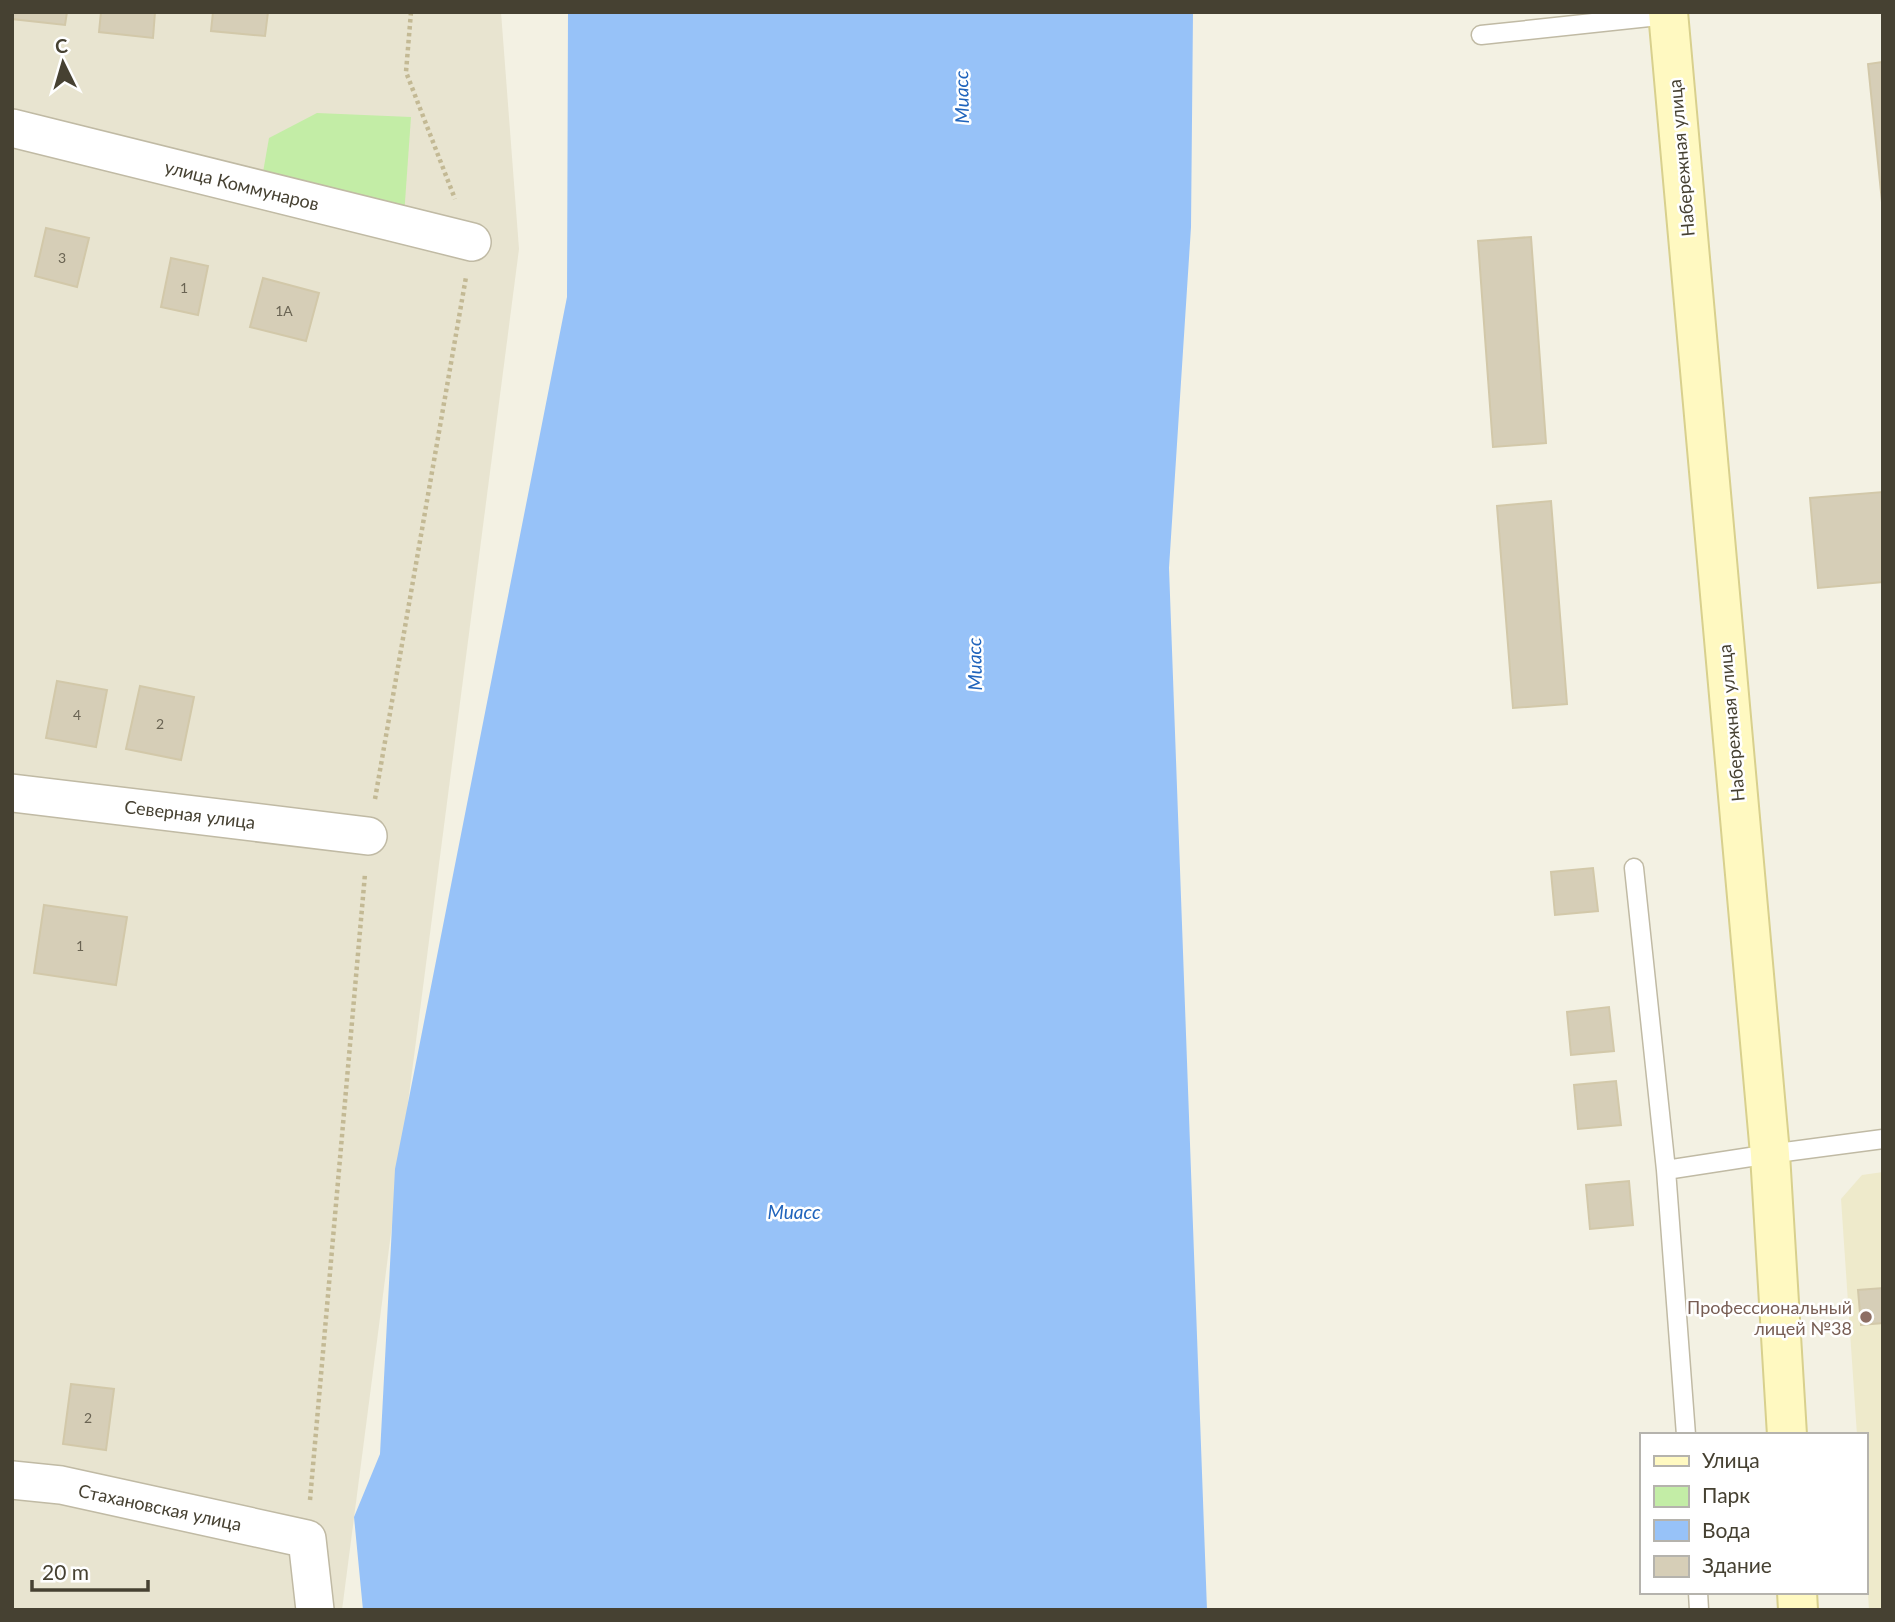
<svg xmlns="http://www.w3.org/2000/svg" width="1895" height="1622" font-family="Lato,sans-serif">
<rect width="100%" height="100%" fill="#f3f1e3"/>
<!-- residential -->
<path fill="#e8e4d0" d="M12 12H501L519 249 342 1610H12Z"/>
<!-- education -->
<path fill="#eeeacb" d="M1883 1172V1610H1869L1865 1549V1435H1857L1841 1199 1862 1175Z"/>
<!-- green -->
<path fill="#c3eda6" d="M317 113 411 117 404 216 262 178 269 138Z"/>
<!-- water -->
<path fill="#97c2f8" d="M568 12H1193L1191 227 1169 568 1207 1610H363L354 1517 380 1454 395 1169 567 297Z"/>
<!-- building -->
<path fill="#d6ceb7" stroke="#d2c8a9" stroke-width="2" d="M12 12H67L65 25 12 19Z
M101 12H155L153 38 99 32Z
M213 12H268L265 36 211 31Z
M1883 62V212L1868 64Z
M46 228 89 238 77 287 35 276Z
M1531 237 1546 443 1493 447 1478 241Z
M171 258 208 266 198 315 161 307Z
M263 278 319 293 306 341 250 327Z
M1883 492V582L1818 588 1810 498Z
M1551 501 1567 704 1513 708 1497 506Z
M57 681 107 690 96 747 46 738Z
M140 686 194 697 181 760 126 749Z
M1593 868 1598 911 1555 915 1551 872Z
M44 905 127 917 116 985 34 973Z
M1609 1007 1614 1051 1571 1055 1567 1012Z
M1616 1081 1621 1125 1578 1129 1574 1085Z
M1629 1181 1633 1225 1590 1229 1586 1185Z
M1883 1288V1323L1861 1325 1858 1290Z
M71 1384 114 1389 106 1450 63 1444Z"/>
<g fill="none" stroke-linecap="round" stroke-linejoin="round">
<!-- lane casing -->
<g stroke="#c0baa4" stroke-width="21">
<path id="lane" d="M1481 35 1668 15
M1634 868 1666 1170 1770 1154 1883 1139
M1666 1170 1686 1435
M1698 1592 1699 1610"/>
</g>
<!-- street casing -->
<g stroke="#c0baa4" stroke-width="40">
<path id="street" d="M12 128 472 242
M12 793 368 836
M12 1480 61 1485 307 1539 315 1610"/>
</g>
<!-- secondary casing -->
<g stroke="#d8d08d" stroke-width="42">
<path id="secondary" d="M1668 12 1770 1154 1787 1435
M1797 1592 1798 1610"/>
</g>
<!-- path -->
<path stroke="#c3b994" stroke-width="4.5" stroke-dasharray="3.5 3.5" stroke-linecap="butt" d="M411 12 406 72 455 199
M375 799 466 277
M310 1500 365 874"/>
<!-- lane -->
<use href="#lane" stroke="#fff" stroke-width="18"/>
<!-- street -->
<use href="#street" stroke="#fff" stroke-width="37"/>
<!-- secondary -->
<use href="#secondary" stroke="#fff9c1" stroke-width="38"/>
</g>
<!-- markers -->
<circle fill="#8d6e63" stroke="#fff" stroke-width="2.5" cx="1866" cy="1317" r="7"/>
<g text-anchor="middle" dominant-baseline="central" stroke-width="5" stroke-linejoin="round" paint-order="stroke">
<!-- number labels -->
<g font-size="14" fill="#6a6453">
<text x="62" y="257">3</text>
<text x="184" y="287">1</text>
<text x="284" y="310">1А</text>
<text x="77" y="714">4</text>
<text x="160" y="723">2</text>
<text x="80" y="945">1</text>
<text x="88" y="1417">2</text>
</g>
<!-- street labels -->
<g font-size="18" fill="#464132" stroke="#fff">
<text transform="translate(1681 158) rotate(-95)">Набережная улица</text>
<text transform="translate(242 185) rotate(14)">улица Коммунаров</text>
<text transform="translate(1731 723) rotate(-95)">Набережная улица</text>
<text transform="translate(190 814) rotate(7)">Северная улица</text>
<text transform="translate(160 1507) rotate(12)">Стахановская улица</text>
</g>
<!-- education labels -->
<g font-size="18" fill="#785e54" stroke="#fff" text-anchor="end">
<text x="1852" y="1307">Профессиональный<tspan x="1852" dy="21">лицей №38</tspan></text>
</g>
<!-- water labels -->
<g font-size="19" font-style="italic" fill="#2064bc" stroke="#fff">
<text transform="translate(961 97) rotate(-91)">Миасс</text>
<text transform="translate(974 664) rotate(-91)">Миасс</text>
<text x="794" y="1211">Миасс</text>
</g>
</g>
<!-- border -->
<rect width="1895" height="1622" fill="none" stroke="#464132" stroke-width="28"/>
<!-- legend -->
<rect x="1640" y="1433" width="228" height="161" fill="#ffffff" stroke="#b5b3ad" stroke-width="2"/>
<rect x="1654" y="1456" width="35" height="10" fill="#fff9c1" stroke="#b5b3ad" stroke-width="2"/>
<text x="1702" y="1468" font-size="21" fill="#464132">Улица</text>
<rect x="1654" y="1486" width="35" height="21" fill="#c3eda6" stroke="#b5b3ad" stroke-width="2"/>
<text x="1702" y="1503" font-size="21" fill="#464132">Парк</text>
<rect x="1654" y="1520" width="35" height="21" fill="#97c2f8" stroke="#b5b3ad" stroke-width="2"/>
<text x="1702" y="1538" font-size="21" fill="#464132">Вода</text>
<rect x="1654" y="1556" width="35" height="21" fill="#d6ceb7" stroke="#b5b3ad" stroke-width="2"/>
<text x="1702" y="1573" font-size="21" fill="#464132">Здание</text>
<!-- north arrow -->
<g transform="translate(63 63) rotate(355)" stroke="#ffffff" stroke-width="5" paint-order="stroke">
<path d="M0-5L12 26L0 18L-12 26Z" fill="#464132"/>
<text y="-10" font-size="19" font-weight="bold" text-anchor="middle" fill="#464132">С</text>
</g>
<!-- scale -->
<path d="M32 1580v10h116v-10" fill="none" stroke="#464132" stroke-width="3.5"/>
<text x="42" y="1580" font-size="21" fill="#464132" stroke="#ffffff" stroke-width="5" paint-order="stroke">20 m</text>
</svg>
